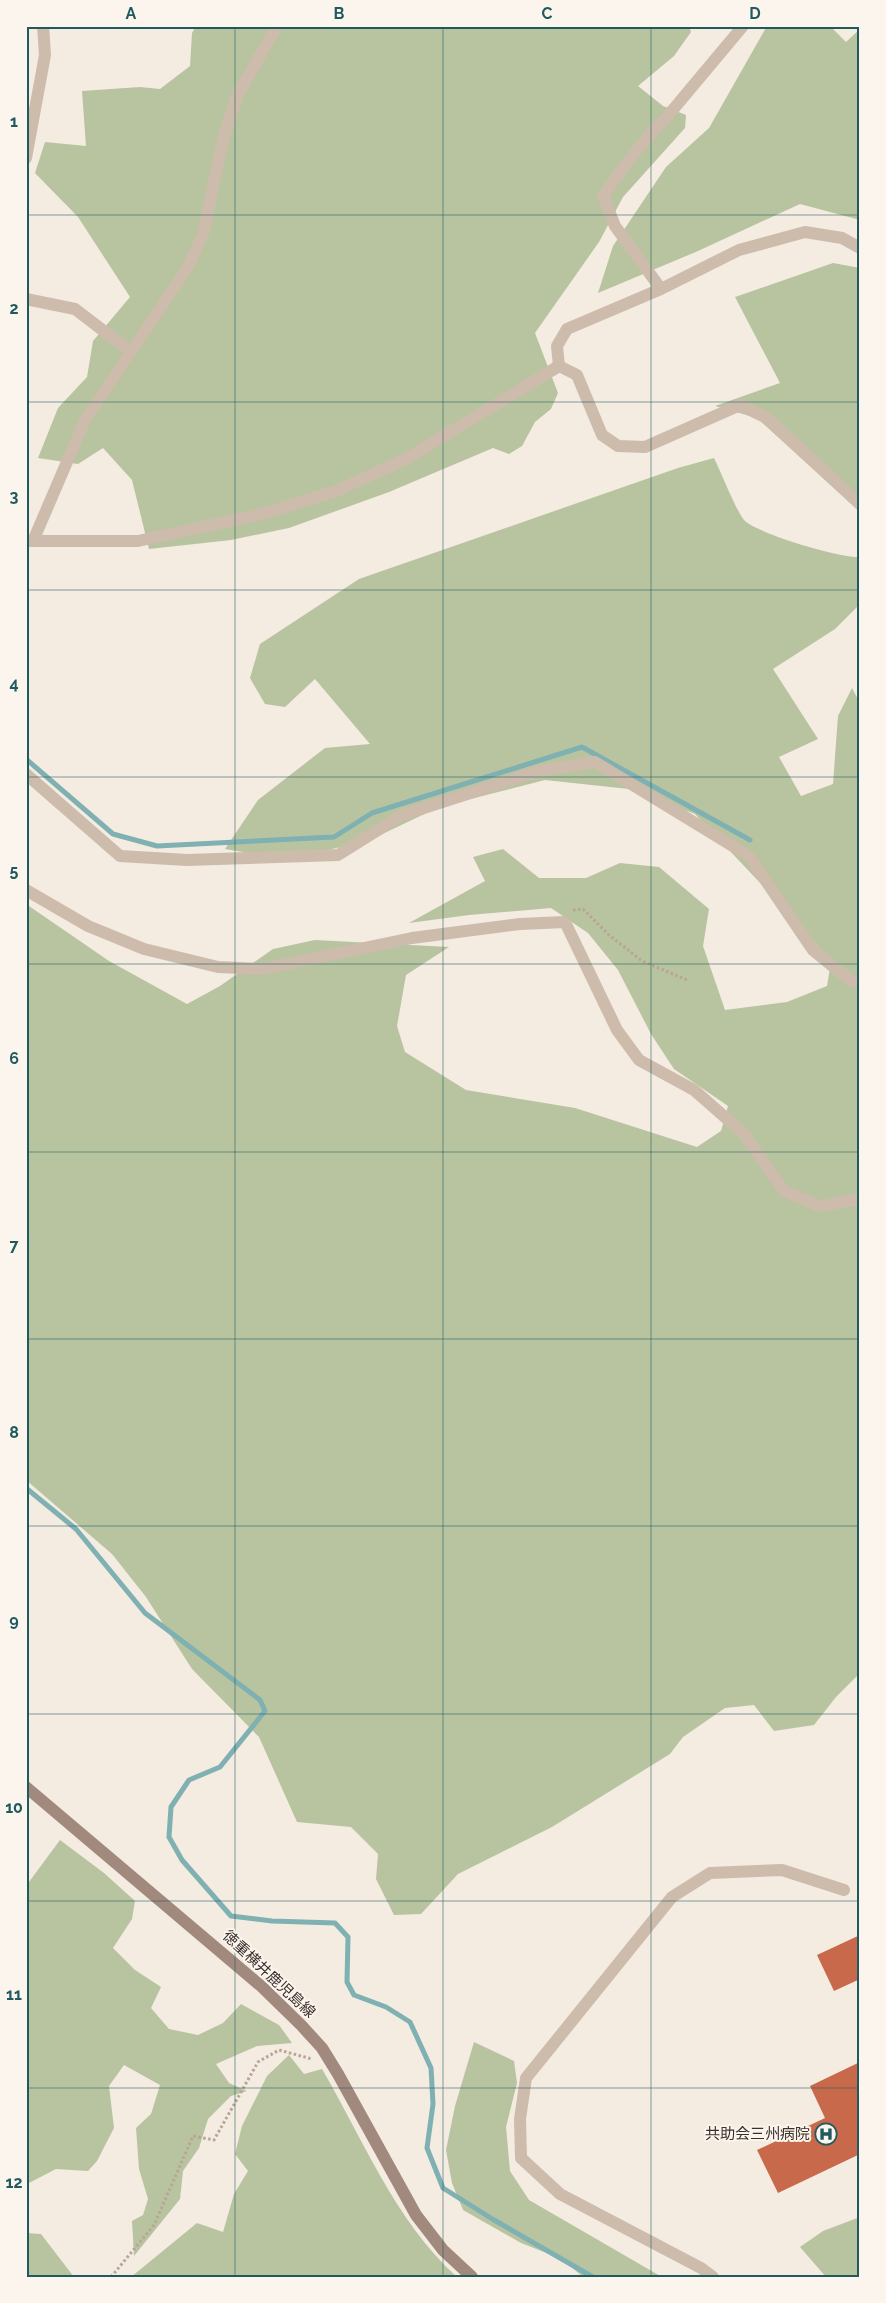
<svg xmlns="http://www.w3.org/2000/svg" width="886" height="2303" font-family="Raleway,'Noto Sans JP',sans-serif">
<rect width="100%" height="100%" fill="#f4ebe1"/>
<!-- green -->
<path fill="#b8c4a0" d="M196 26H689L691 32 674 56 638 86 663 106 686 115 685 128 623 197 599 242 535 333 558 393 551 409 535 422 522 446 509 454 493 448 389 492 289 528 231 540 149 549 132 480 103 448 78 464 38 458 58 408 87 377 93 341 130 297 78 217 35 173 45 142 86 146 82 91 140 87 160 89 190 66 192 33Z
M767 26H830L846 42 860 29V220L800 204 698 251 598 293 613 246 666 167 709 128Z
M833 263 860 268V512L757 418 715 406 780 383 735 297Z
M714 458C720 470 737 512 744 520 758 534 839 558 860 557V604L835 629 773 669 818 739 779 757 801 796 833 784 838 716 852 688 860 703V1673L836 1697 814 1725 774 1731 754 1705 725 1708 683 1737 670 1754 552 1827 458 1874 421 1914 394 1915 376 1879 378 1854 351 1827 297 1822 259 1737 192 1669 146 1597 112 1554 26 1480V904L109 961 187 1004 220 986 273 949 315 940 449 947 406 975 397 1026 405 1052 466 1090 575 1108 697 1147 721 1131 728 1106 674 1069 651 1034 618 970 588 933 551 908 469 915 409 923 485 881 473 857 503 849 539 878H586L620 863 659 867 709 909 703 946 725 1010 787 1002 827 986 831 962 801 926 695 814 629 789 545 780 439 807 372 839 289 860 225 849 258 800 325 748 370 744 315 679 285 707 265 704 250 678 260 644 359 579 678 468Z
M60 1840 104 1873 135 1901 132 1919 113 1948 135 1970 161 1987 151 2008 169 2029 198 2035 223 2023 241 2004 279 2025 292 2043 257 2046 216 2064 229 2083 247 2091 231 2096 208 2119 199 2148 183 2171 180 2199 134 2256 132 2221 143 2215 148 2199 139 2169 136 2128 151 2114 160 2085 124 2065 109 2086 114 2128 97 2161 88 2171 56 2169 27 2184 26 2190V1886Z
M474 2042 514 2061 517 2083 506 2127 510 2171 529 2200 662 2277H583L562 2259 521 2243 463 2210 452 2183 446 2150 455 2106Z
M289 2055 304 2074 322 2069C363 2139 395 2221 457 2277H131L197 2223 223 2232 234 2194 248 2171 235 2154 242 2126 267 2076Z
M860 2217V2277H826L800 2247 823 2231Z
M26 2233 41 2234 74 2277H26Z"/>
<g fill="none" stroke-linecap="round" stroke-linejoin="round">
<!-- stream -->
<path stroke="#7fb0b2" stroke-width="5" d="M26 759 113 834 157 846 334 837 372 813 582 747 750 840
M26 1488 76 1529 145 1613 260 1700 265 1711 220 1767 189 1780 171 1807 169 1837 182 1860 231 1916 272 1921 335 1923 348 1937 347 1982 354 1995 386 2007 410 2022 431 2068 433 2104 427 2148 443 2188 494 2220 593 2277"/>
</g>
<!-- building -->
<path fill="#c8694b" d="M860 1935V1979L834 1991 817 1955Z
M860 2062V2154L778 2193 757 2150 825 2118 810 2086Z"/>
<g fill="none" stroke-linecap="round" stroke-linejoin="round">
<!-- path -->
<path stroke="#b9a596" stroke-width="3" stroke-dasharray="2.5 2.5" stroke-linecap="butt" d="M573 910 583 909 609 935 642 961 687 980
M111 2277 154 2225 193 2136 214 2140 258 2062 279 2050 312 2059"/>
<!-- street -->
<path stroke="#cdbbac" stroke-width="12" d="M26 158 45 55 43 26
M661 289 615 226 603 196C621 170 643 140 666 118L743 26
M26 299 75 309 130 351
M559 366 577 375 602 435 618 446 645 447 740 405 767 418 860 504
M26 541H138L262 514 336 491 406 459 559 366 557 346 567 329 661 289 739 250 805 232 842 238 860 248
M33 541 85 420 188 267 203 234 224 136 238 94 277 26
M26 774 120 856 187 860 338 855 402 815 539 771 595 762 749 856 813 950 851 981 860 982
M26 890 88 926 144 949 218 967 263 969 412 938 520 924 565 922 617 1030 639 1060 694 1090 743 1133 784 1191 819 1206 860 1199
M713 2277 701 2268 560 2194 521 2158 520 2119 526 2078 672 1897 710 1873 782 1870 844 1890"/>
<!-- secondary -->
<path stroke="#a18a7d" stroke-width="12" d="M26 1787 261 1986 301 2025 322 2048 338 2074 416 2215 443 2250 472 2277"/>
</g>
<!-- grid -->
<path fill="none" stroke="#1f5a5e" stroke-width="1" stroke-opacity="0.55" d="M235 26V2277M443 26V2277M651 26V2277M26 215H860M26 402H860M26 590H860M26 777H860M26 964H860M26 1152H860M26 1339H860M26 1526H860M26 1714H860M26 1901H860M26 2088H860"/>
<!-- icons -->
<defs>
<g id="hospital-ring" transform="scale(1.125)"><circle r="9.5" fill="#fbf5ee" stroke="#1f5a5e" stroke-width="1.5"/><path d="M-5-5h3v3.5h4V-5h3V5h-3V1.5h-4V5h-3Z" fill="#1f5a5e"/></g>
</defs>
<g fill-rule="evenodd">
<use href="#hospital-ring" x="826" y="2134"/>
</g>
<g text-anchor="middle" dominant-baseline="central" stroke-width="4" stroke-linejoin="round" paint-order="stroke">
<!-- street labels -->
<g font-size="15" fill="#3b302b" stroke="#fbf5ee">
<text transform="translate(269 1974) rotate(43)">徳重横井鹿児島線</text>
</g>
<!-- poi labels -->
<g font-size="15" fill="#3b302b" stroke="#fbf5ee" text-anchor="end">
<text x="810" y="2134">共助会三州病院</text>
</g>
</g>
<!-- border -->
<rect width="886" height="2303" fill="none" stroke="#fbf5ee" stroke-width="55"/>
<rect x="28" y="28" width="830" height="2248" fill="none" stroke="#1f5a5e" stroke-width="2"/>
<g font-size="16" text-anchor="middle" font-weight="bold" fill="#1f5a5e">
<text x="131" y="19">A</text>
<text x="339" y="19">B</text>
<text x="547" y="19">C</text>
<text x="755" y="19">D</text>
<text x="14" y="127">1</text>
<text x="14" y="314">2</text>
<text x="14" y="502">3</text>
<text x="14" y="689">4</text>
<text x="14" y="876">5</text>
<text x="14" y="1064">6</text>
<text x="14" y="1251">7</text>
<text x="14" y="1438">8</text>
<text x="14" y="1626">9</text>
<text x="14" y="1813">10</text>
<text x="14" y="2000">11</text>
<text x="14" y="2188">12</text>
</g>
</svg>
